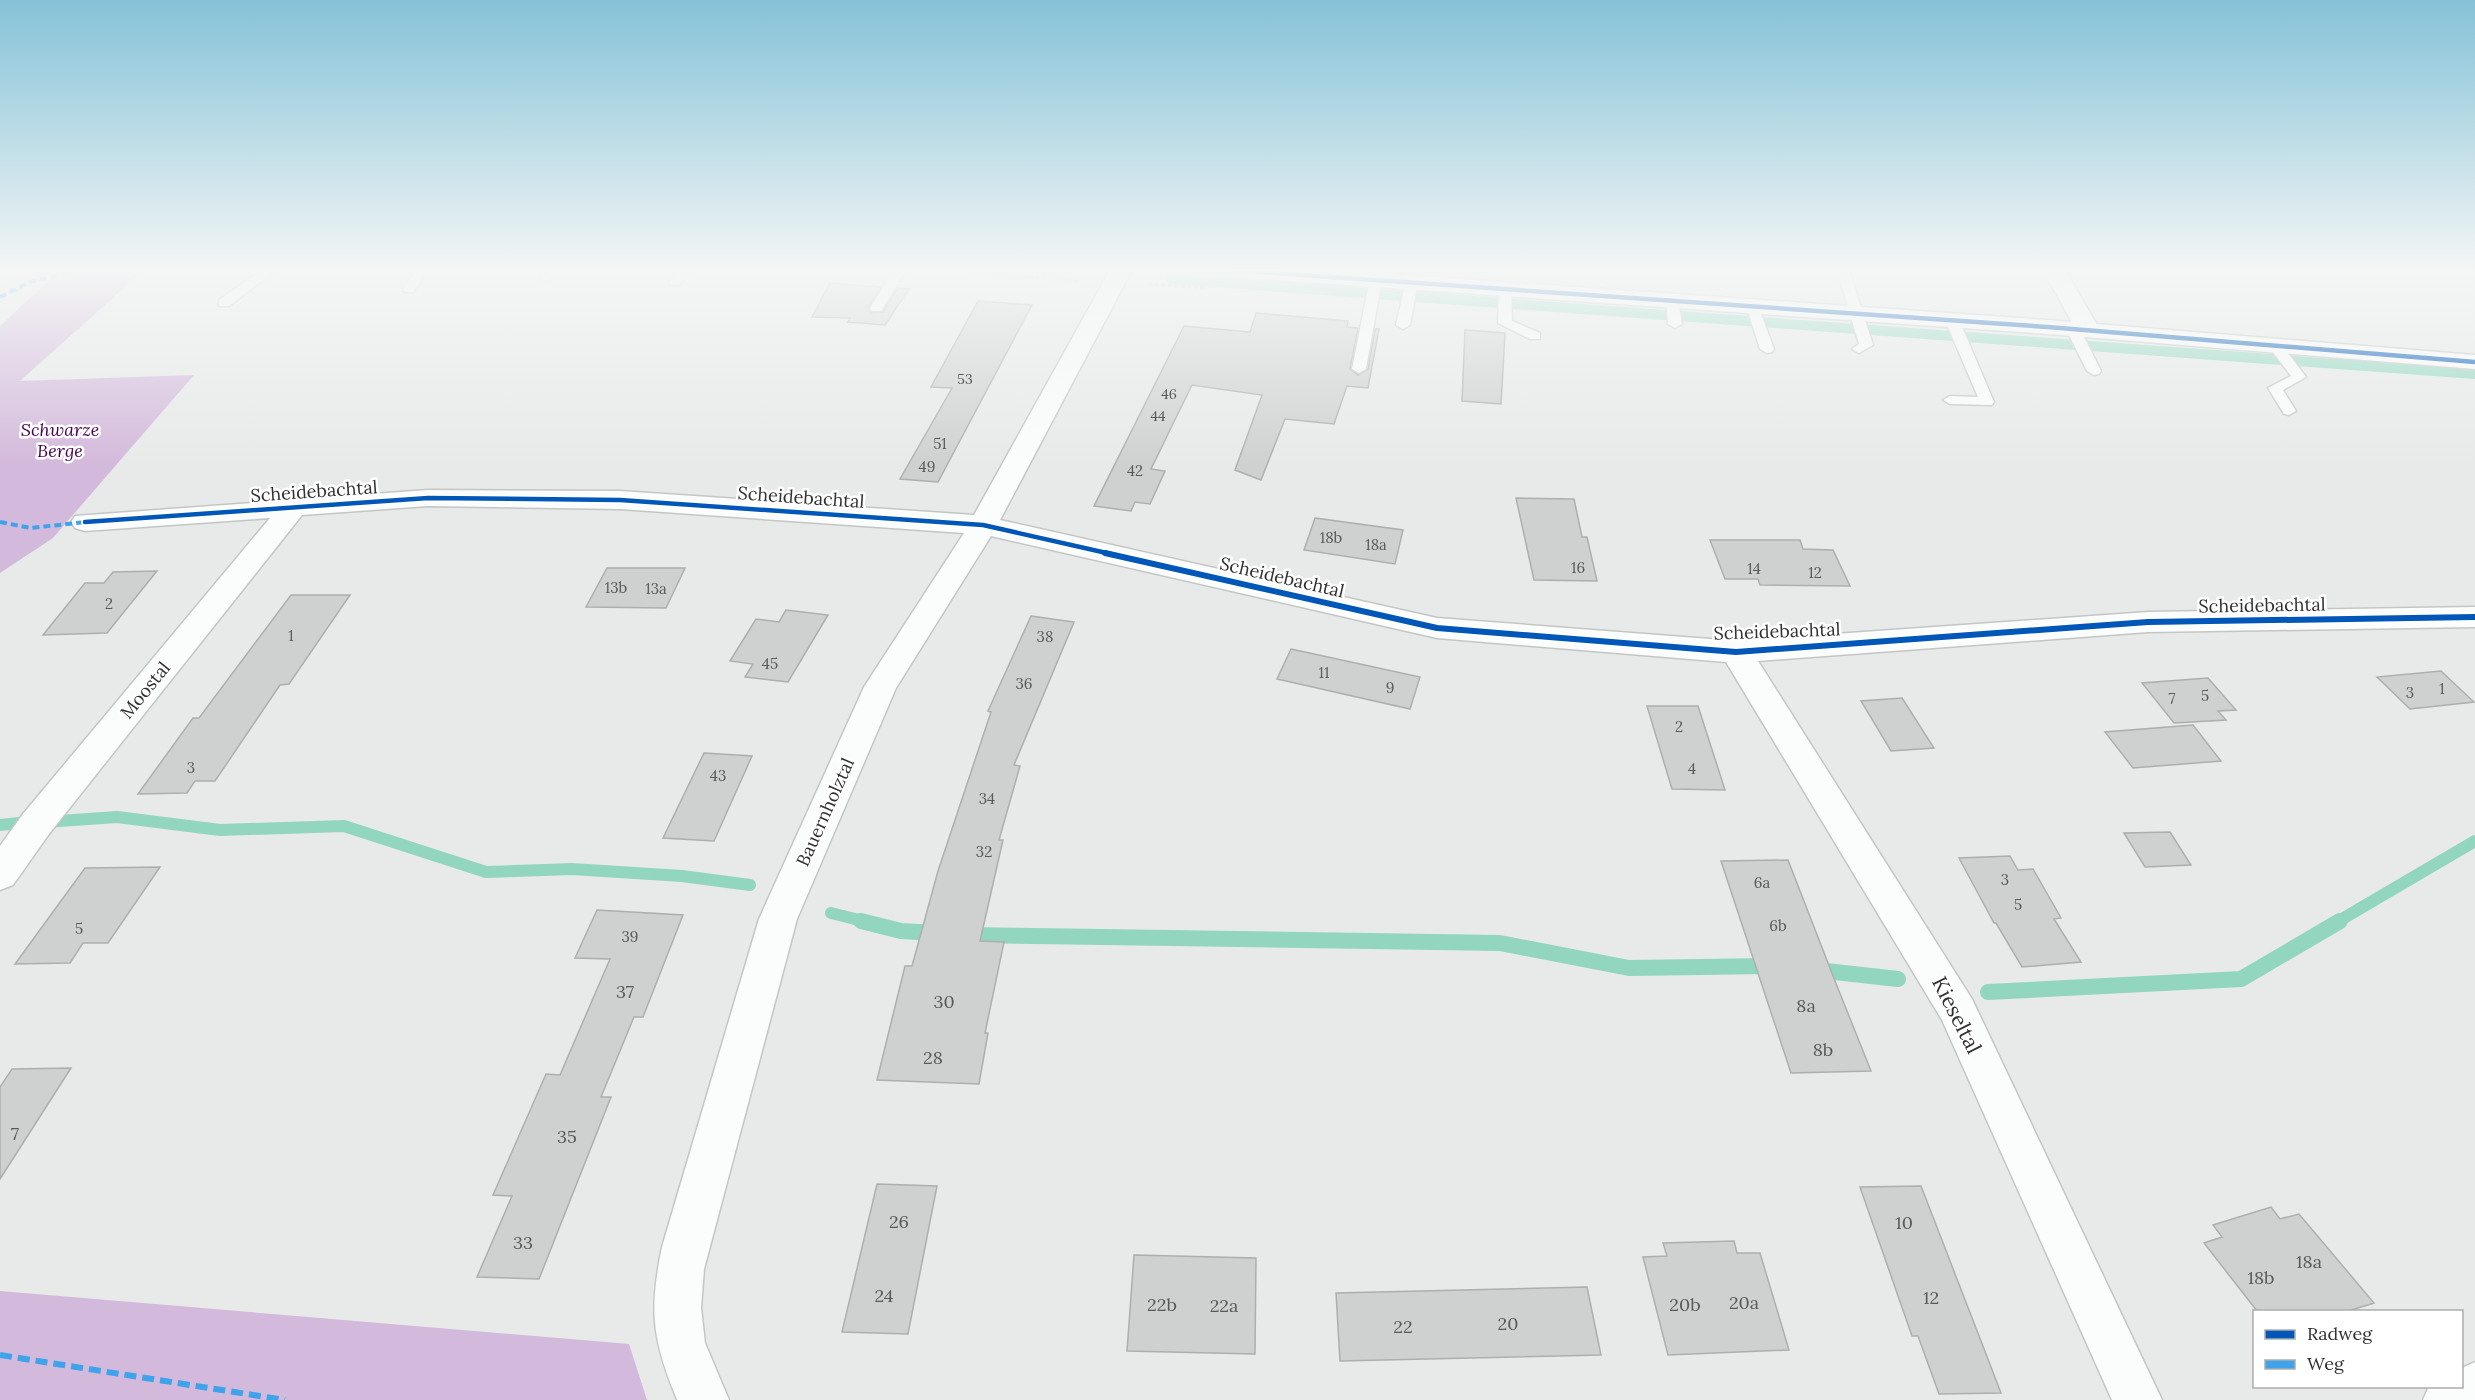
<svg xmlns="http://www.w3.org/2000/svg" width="2475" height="1400" font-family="Lora,serif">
<rect width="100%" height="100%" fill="#e7eae9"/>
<!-- forest -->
<path fill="#d3b9db" d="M60 270H144L20 381 194 375 53 538 0 573V326Z
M0 1291 629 1344 647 1400H0Z"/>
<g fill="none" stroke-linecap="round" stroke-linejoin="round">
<!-- stream-far2 -->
<path stroke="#92d6c0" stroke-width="10" d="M1043 270 1059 272
M1171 279 2475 374"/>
<!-- stream-far1 -->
<path stroke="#92d6c0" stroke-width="12" d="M45 822 117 817 220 830 344 826 486 872 572 869 682 876 750 885
M0 825 29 822
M831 913 867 922
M2337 922 2475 841"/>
<!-- stream -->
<path stroke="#92d6c0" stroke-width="16" d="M861 921 901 931 936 933
M965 935 1500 943 1629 968 1770 966
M1817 970 1898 979
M1988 992 2241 979 2340 921"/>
</g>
<!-- building -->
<path fill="#cfd1d1" stroke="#adafaf" stroke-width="1.5" d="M830 283 881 287 868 307 871 313 883 312 898 288 909 289 885 325 848 322 850 318 812 317Z
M978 301 1032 305 938 482 900 479 952 388 931 387Z
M1256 313 1348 321 1347 327 1358 328 1350 369 1358 375 1368 369 1375 329H1379L1368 388 1347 386 1334 424 1285 419 1261 480 1235 470 1262 395 1192 385 1151 469 1165 471 1150 504 1135 502 1131 511 1094 506 1184 326 1250 332Z
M1465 330 1505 333 1501 404 1462 401Z
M1516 498 1574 499 1582 537H1587L1597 581 1534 580Z
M1315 518 1403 530 1395 564 1304 550Z
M1710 540H1800L1803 549 1833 550 1850 586 1760 585 1758 579H1725Z
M607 568H685L666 608 586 607Z
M157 571 107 633 43 635 85 583H104L113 572Z
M291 595H350L289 684 280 685 215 781H195L187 793 138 794 193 718H199Z
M786 610 828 615 788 682 745 677 753 664 730 661 756 619 779 622Z
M1031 616 1074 622 1014 765 1020 766 999 840H1003L980 941 1004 942 985 1033H988L979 1084 877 1080 905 966H912L938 871 991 712 988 711Z
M1291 649 1420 677 1410 709 1277 679Z
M2441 671 2474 702 2410 709 2377 677Z
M2208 678 2236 710 2218 711 2226 720 2174 723 2142 683Z
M1902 698 1934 748 1891 751 1861 701Z
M1647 706H1698L1725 790 1672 789Z
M2193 725 2221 761 2133 768 2105 732Z
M704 753 752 756 714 841 663 838Z
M2170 832 2191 865 2145 867 2124 833Z
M2010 856 2018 870 2033 869 2061 918 2054 919 2081 962 2022 967 1996 923H1994L1959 858Z
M1788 860 1835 981 1871 1071 1791 1073 1721 861Z
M160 867 108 943H83L70 963 15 964 85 868Z
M597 910 683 915 643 1017H634L601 1097H611L539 1279 477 1277 512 1196 493 1195 546 1074 560 1075 610 959 575 958Z
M71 1068 0 1179V1087L12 1069Z
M877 1184 937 1186 908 1334 842 1332Z
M1921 1186 1986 1354 2001 1393 1939 1394 1918 1336H1912L1860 1187Z
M2271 1207 2280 1219 2299 1214 2374 1303 2348 1311H2257L2204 1243 2222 1237 2213 1225Z
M1734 1241 1737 1253H1760L1789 1350 1668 1355 1643 1257 1667 1256 1663 1243Z
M1134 1255 1256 1258 1255 1354 1127 1351Z
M1587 1287 1601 1355 1340 1361 1336 1293Z"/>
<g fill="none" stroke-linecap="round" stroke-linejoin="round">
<!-- service casing -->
<g stroke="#c4c6c6" stroke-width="3">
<path id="service" d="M262 270H276L229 306H219V300Z
M416 270H428L413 292H405L403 289Z
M545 270H557L550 280 546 281 540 277Z
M679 270H692L679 285H671L669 282Z
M894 270H906L881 311H871L870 308Z
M1837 270H1849L1873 345 1859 353 1852 349 1859 344Z
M1376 275 1382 279 1366 369 1359 373 1352 369 1370 279Z
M1412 277 1418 281 1410 325 1403 329 1396 325 1406 281Z
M1505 284 1511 288 1512 321 1540 333V339H1530L1498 323 1499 288Z
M1672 296 1678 300 1682 324 1675 328 1668 324 1666 300Z
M1752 302 1758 306 1774 349 1772 352 1767 353 1760 349 1746 306Z
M1952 316 1959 320 1994 402 1992 405 1950 404 1943 400 1950 396 1978 397 1945 320Z
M2073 325 2080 329 2101 371 2099 374 2094 375 2087 371 2066 329Z
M2276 343 2281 344 2306 377 2283 390 2296 411 2289 415 2284 414 2268 388 2291 376 2269 347Z"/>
</g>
<!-- minor casing -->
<g stroke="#c4c6c6" stroke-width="3">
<path id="minor" d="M1110 270H1132L1000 520 1437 618 1736 641 2148 612 2475 607V627L2148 632 1758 661 1972 999 2162 1400H2112L1942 1020 1726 662 1437 638 991 536 896 688 797 919 704 1269 701 1308 705 1343 729 1400H677L676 1397C652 1338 649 1310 662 1247L759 919 864 687 964 533 620 509 428 506 302 515 49 834 13 885 0 890V846L23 814 270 518 85 531 75 528 71 522 75 516 428 490 620 491 974 515Z
M2043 270H2065L2100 330 2097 335 2088 337 2079 335Z
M2475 1362V1400H2423L2429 1386H2462V1368Z"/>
</g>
<!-- tertiary casing -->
<g stroke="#c4c6c6" stroke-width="3">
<path id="tertiary" d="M1221 270H1333L2048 320 2475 355V369L2048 334 1232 277 1224 275Z"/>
</g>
<!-- path -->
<path stroke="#c8cac9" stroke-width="3" stroke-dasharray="4.5 2" stroke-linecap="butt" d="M945 270 1081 281
M1148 284 1207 288"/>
<!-- service -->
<use href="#service" fill="#fbfcfc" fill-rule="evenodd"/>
<!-- minor -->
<use href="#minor" fill="#fbfcfc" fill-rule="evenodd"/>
<!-- tertiary -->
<use href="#tertiary" fill="#fbfcfc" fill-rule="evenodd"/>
<!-- quiet-far1 -->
<path stroke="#3ea3eb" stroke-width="4" stroke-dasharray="7 4" stroke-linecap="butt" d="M0 297 30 282 78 270
M0 522 31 528 85 522"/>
<!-- quiet -->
<path stroke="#3ea3eb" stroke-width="6" stroke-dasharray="12 6" stroke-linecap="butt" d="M0 1355 285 1400"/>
<!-- cycleway-far1 casing -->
<g stroke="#fff" stroke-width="8">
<path id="cycleway-far1" d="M1232 270 2048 327 2475 362
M85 522 428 498 620 500 983 525 1111 554"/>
</g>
<!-- cycleway casing -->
<g stroke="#fff" stroke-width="10">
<path id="cycleway" d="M1105 553 1437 628 1736 652 2148 622 2475 617"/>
</g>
<!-- cycleway-far1 -->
<use href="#cycleway-far1" stroke="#0057b8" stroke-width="4.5"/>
<!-- cycleway -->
<use href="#cycleway" stroke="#0057b8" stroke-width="6"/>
</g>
<!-- sky -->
<linearGradient id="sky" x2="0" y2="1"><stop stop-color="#85c2d8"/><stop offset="0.58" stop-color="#f4f6f5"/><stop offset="1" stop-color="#f4f6f5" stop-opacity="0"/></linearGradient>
<rect width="2475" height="466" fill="url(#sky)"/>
<g text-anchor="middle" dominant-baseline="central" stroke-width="5" stroke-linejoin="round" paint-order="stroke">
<!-- far-number labels -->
<g font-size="14" fill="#585a5a">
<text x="965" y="379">53</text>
<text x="1169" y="394">46</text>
<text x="1158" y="416">44</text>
</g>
<!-- number labels -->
<g font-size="15" fill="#585a5a">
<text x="940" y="443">51</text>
<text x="927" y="466">49</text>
<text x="1135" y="470">42</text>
<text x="1331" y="537">18b</text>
<text x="1376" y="544">18a</text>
<text x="1578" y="567">16</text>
<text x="1754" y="568">14</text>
<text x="1815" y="572">12</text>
<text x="616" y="587">13b</text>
<text x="656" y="588">13a</text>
<text x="109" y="603">2</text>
<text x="291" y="635">1</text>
<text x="1045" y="636">38</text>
<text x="770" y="663">45</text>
<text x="1324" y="672">11</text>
<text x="1024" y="683">36</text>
<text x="1390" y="687">9</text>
<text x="2442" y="688">1</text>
<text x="2410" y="692">3</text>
<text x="2205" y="695">5</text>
<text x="2172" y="698">7</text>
<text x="1679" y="726">2</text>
<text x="191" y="767">3</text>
<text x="1692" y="768">4</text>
<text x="718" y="775">43</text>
<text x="987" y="798">34</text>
<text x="984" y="851">32</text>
<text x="2005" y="879">3</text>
<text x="1762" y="882">6a</text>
<text x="2018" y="904">5</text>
<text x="1778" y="925">6b</text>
<text x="79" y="928">5</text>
<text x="630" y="936">39</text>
</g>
<!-- park labels -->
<g font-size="18" font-style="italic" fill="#440353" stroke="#fff">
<text x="60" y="429">Schwarze<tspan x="60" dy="21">Berge</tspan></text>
</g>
<!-- street labels -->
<g font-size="18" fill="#303231" stroke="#fff">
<text transform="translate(314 491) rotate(-4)">Scheidebachtal</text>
<text transform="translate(801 497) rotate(4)">Scheidebachtal</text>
<text transform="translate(1282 577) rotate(13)">Scheidebachtal</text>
<text transform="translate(2262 605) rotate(-1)">Scheidebachtal</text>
<text transform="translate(1777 631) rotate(-2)">Scheidebachtal</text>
<text transform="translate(145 690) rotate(-51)">Moostal</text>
<text transform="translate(825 812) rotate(-66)">Bauernholztal</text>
</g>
<!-- near-number labels -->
<g font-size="18" fill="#585a5a">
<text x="625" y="991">37</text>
<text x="944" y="1001">30</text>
<text x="1806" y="1005">8a</text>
<text x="1823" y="1049">8b</text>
<text x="933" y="1057">28</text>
<text x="15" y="1133">7</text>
<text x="567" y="1136">35</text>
<text x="899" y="1221">26</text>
<text x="1904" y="1222">10</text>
<text x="523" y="1242">33</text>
<text x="2309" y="1261">18a</text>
<text x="2261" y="1277">18b</text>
<text x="884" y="1295">24</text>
<text x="1931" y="1297">12</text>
<text x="1744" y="1302">20a</text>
<text x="1162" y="1304">22b</text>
<text x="1685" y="1304">20b</text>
<text x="1224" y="1305">22a</text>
<text x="1508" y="1323">20</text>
<text x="1403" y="1326">22</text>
</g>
<!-- near-street labels -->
<g font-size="21" fill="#303231" stroke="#fff">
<text transform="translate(1957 1015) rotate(63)">Kieseltal</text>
</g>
</g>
<!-- legend -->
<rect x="2253" y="1310" width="210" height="78" fill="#ffffff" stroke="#acadad" stroke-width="1.5"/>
<rect x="2265" y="1330" width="30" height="9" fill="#0057b8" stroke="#acadad" stroke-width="1.5"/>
<text x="2307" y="1340" font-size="18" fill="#303231">Radweg</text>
<rect x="2265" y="1360" width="30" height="9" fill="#3ea3eb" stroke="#acadad" stroke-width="1.5"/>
<text x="2307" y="1370" font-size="18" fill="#303231">Weg</text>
</svg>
